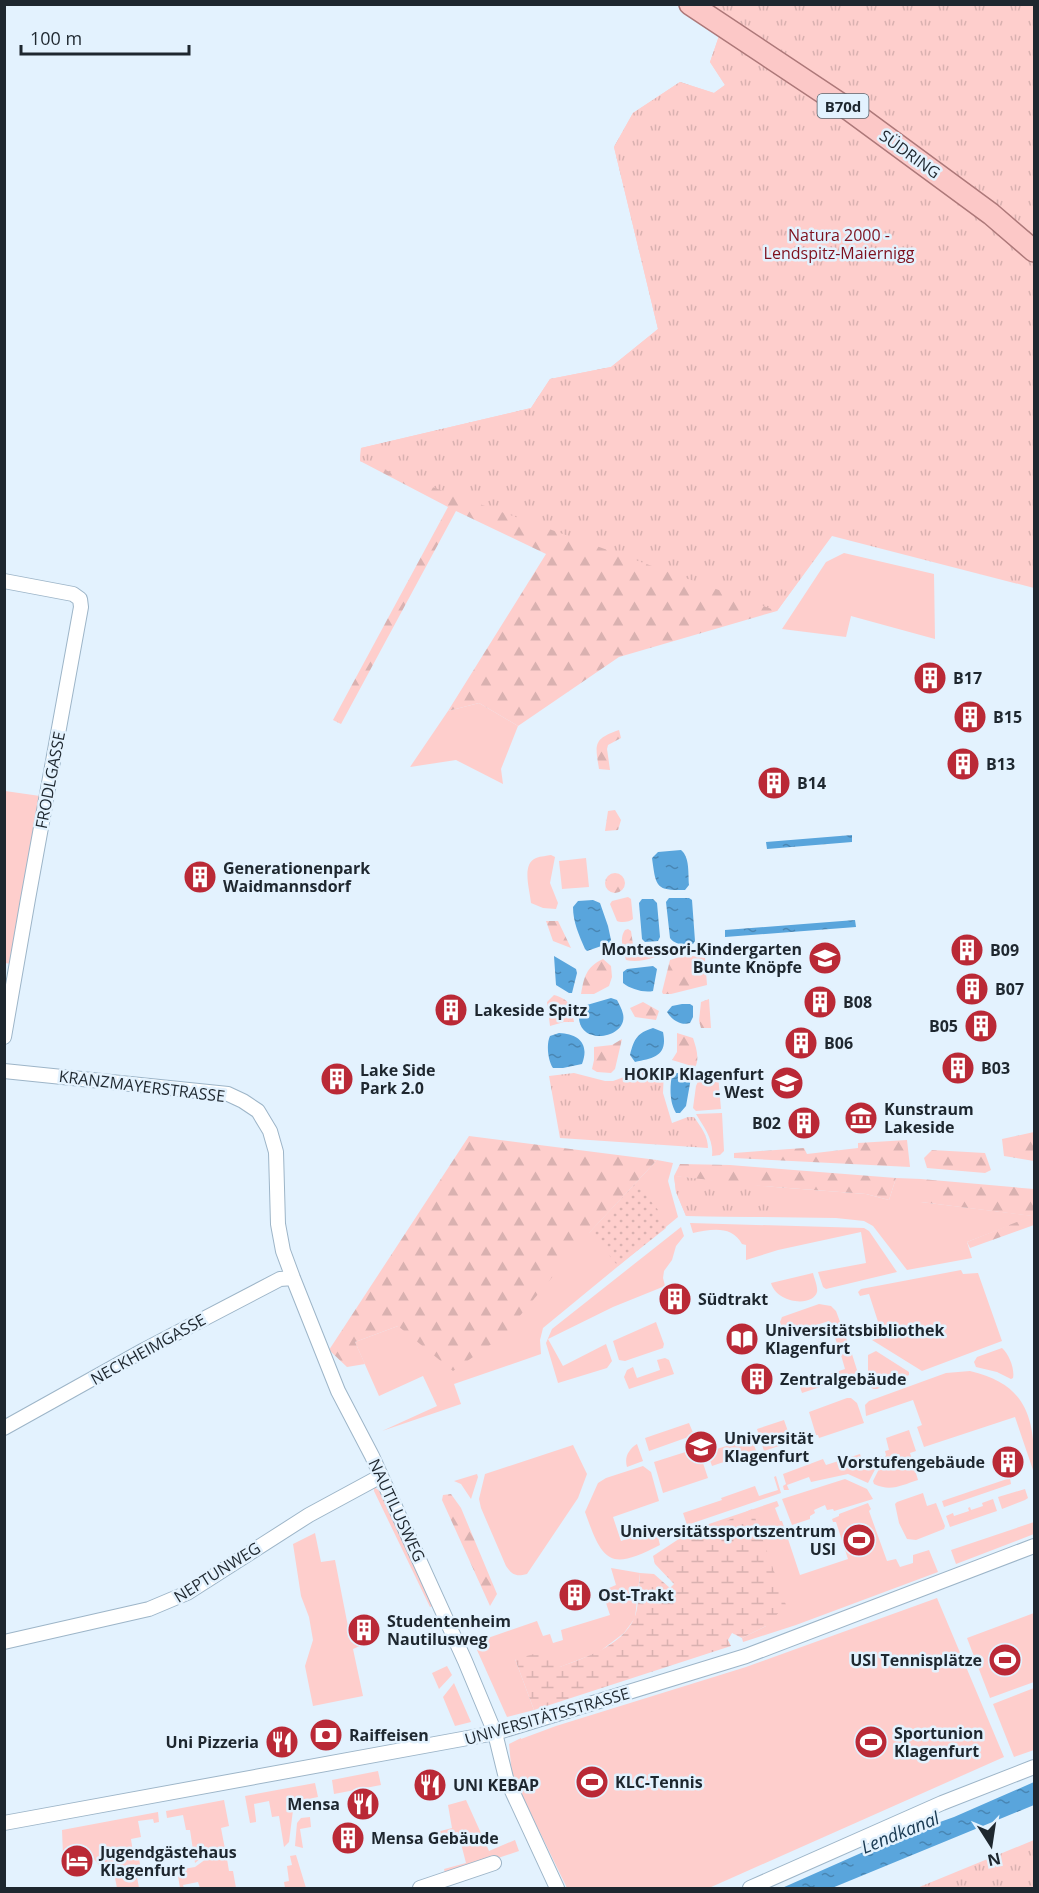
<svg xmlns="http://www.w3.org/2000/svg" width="1039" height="1893" font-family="'Open Sans',sans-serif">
<defs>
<pattern id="forest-firs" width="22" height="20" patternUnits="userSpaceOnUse" patternTransform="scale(1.5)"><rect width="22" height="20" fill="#fececc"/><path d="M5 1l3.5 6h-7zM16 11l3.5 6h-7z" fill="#d9b1b0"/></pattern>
<pattern id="wetland-marsh" width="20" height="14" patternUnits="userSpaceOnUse" patternTransform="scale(1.5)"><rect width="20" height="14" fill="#fececc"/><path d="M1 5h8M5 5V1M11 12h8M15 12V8" fill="none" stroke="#d9b1b0"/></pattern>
<pattern id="park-tufts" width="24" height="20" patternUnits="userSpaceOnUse" patternTransform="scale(1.5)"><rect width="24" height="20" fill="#fececc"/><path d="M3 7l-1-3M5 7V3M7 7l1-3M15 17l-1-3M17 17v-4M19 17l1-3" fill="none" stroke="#d9b1b0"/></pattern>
<pattern id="garden-dots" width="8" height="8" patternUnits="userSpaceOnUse" patternTransform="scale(1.5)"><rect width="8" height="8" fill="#fececc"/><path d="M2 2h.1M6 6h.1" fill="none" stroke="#d9b1b0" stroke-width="1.8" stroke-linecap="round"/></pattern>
<pattern id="water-ripples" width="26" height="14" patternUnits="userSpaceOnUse" patternTransform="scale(1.5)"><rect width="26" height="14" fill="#59a5dc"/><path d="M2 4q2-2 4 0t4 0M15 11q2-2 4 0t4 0" fill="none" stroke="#4986b3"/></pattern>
</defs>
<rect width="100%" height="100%" fill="#e3f2fe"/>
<!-- grass -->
<path fill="#fececc" d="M844 553 934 574 935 639 851 616 846 637 782 629 826 562Z
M479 703 518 726 501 769 503 784 456 760 410 767 448 711Z
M5 791 40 796 11 964 5 963Z
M551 855 555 857 550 883 558 903 556 909 543 908 531 903C530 890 521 864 536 858 541 856 547 856 551 855Z
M586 858 589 887 562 889 559 861Z
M628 897 631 899 633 919C630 922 621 923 617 921L610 904 612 901Z
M701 1075H718L721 1109 696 1111 693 1108 696 1086Z
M722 1113 724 1151 720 1155 712 1156C714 1140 704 1127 696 1114Z
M657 1160 673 1163 668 1181 678 1217 543 1328 540 1340 541 1354 454 1384 461 1404 382 1431 437 1406 423 1376 379 1396 355 1342 398 1326 590 1232Z
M674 1176 736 1184 866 1194 889 1200 896 1178 921 1179V1202L1034 1216 967 1242 972 1258 907 1270 873 1226 864 1221 836 1218 686 1216 676 1192Z
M690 1223 864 1228 869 1231 897 1272 826 1289 823 1287 818 1272 866 1263 861 1232 778 1250 746 1260V1245L742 1244C732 1225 711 1229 693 1233Z
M681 1227 684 1236 676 1246 672 1260 664 1271 663 1278 665 1286 613 1307 548 1339 563 1366 606 1344 612 1361 607 1368 558 1383 546 1343 552 1329Z
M961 1270 963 1274 978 1273 1002 1341 922 1371 872 1340 883 1337 869 1294 860 1296 858 1292 861 1289Z
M813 1273C814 1278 818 1286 817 1292 813 1307 777 1304 771 1283Z
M819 1304 831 1306 836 1311 849 1346 839 1349 829 1321 785 1335 780 1322 782 1317Z
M656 1322 664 1344 663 1348 625 1361 619 1360 613 1341Z
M1002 1348C1009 1354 1015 1369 1013 1378L1011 1379 997 1372 976 1367 974 1362 977 1357Z
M851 1351 857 1370 853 1376 802 1393 799 1384 845 1369 841 1355Z
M876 1351 909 1372V1375L877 1389H873L868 1384V1355Z
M665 1358 669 1360 674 1374 629 1389 624 1377 627 1370 633 1367 637 1378 660 1370 657 1360Z
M970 1371C1026 1384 1035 1417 1034 1469L1033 1470 1015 1417 924 1447 917 1427 922 1425 913 1400 866 1416 865 1405 869 1401 946 1373Z
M847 1398H851L857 1403 864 1423 819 1438 818 1435H816L809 1412Z
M784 1420 790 1437 807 1431 809 1436 764 1451 757 1429Z
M689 1423 694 1435 649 1451 645 1438Z
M909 1430 916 1451 910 1453 918 1480C902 1485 891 1492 874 1484L873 1481 886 1455 885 1451 889 1450 886 1438Z
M752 1438 756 1451 712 1466 707 1452Z
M637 1444 643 1461 627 1467C624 1457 629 1449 637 1444Z
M573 1445 587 1474 578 1498 527 1574C516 1577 512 1575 506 1566L481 1508 479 1499 485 1474Z
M698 1448 708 1478 663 1493 654 1462Z
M860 1454 863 1463 882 1456 868 1483 848 1474 811 1482 809 1477 787 1485 789 1490H784L783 1486 786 1484 783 1474 823 1459 826 1465Z
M643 1466 651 1472 659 1501 613 1517 621 1541 656 1529 660 1545C610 1571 603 1563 585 1512L598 1483 606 1478Z
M477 1474 478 1477 471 1499 461 1484 454 1481Z
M776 1476 781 1493 687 1525 683 1513 722 1500 721 1498 755 1486 759 1496 778 1490 774 1477Z
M1010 1478 1011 1484 944 1507 942 1501Z
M845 1479 867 1489 873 1499 834 1511 833 1509 827 1510 825 1505 814 1510 815 1513 810 1516V1519L792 1525 782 1499Z
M374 1487 380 1491 435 1605 430 1607 374 1491Z
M1025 1489 1028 1498 1025 1500 1002 1509 998 1497Z
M923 1493 927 1506 936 1503 945 1526 944 1529 916 1540 907 1539 899 1523 895 1504 897 1502Z
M993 1499 997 1511 950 1527 946 1516 953 1513 954 1516 969 1511 968 1508 970 1507 971 1510 983 1506 982 1503Z
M777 1501 779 1506 775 1508 780 1521H782L800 1575 848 1559 836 1522H833L832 1519 839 1516V1514L868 1503 871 1509 869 1511 887 1561 896 1559 900 1567 913 1563V1555L929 1550 938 1572 796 1625 743 1642 742 1638 766 1626 654 1561 655 1564 653 1556 694 1529Z
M1034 1522V1534L956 1564 951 1550Z
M315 1533 321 1562 335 1560 351 1642 358 1639 360 1646 353 1649 363 1696 313 1706 305 1666 313 1640 309 1617 301 1596 293 1544Z
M611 1568 640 1573 635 1618 624 1633 599 1652 560 1667 515 1659 534 1710 507 1717 477 1650 485 1639 537 1621 543 1636 550 1634 553 1643 563 1640 561 1630 610 1615 602 1591 616 1585Z
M937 1598 1004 1757 709 1888H567L512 1775 509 1744 521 1738V1739L556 1726 746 1667Z
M1034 1613V1682L990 1698 967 1638Z
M447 1666 452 1675 439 1689 432 1673Z
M454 1683 471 1722 455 1726 443 1697Z
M1034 1688V1750L1014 1757 993 1704Z
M378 1771 381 1785 334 1794 332 1780Z
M315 1783 318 1797 294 1802 289 1842 284 1847 279 1816 272 1817 269 1801 254 1804 256 1820V1822L250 1823 245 1796Z
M224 1800 229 1826 221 1828 225 1849C213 1851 204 1855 195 1863L190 1830H186L183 1815 167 1818 166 1811Z
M466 1800 489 1851 515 1840 519 1851 483 1863 445 1873 444 1869 466 1863 458 1832 440 1835 437 1832 452 1828 448 1805Z
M158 1812 159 1822 154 1823 153 1819 138 1821 141 1837 131 1839 133 1853H138L141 1870 137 1877 139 1888H117L114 1873 103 1874 101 1867 80 1844 69 1848 63 1855 62 1830Z
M310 1817 311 1827 300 1829 303 1848 295 1846 297 1823 301 1818Z
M226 1853 229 1871H233L236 1888H200L198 1882 183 1885 184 1888H180L177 1870 195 1867 206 1859Z
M296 1855 306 1888H285L284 1882 289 1881 287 1866 292 1865 290 1856Z"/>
<!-- forest -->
<path fill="url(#forest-firs)" d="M719 36 831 536 777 611 619 657 518 726 479 703 448 711 546 554 456 511 341 724 333 720 448 507 360 461 361 448 531 408 550 379 611 367 658 329 614 147 633 113 680 82 714 93 725 85 710 62Z
M619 730 621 738 608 745 607 749 610 770 599 769C595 744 593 739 619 730Z
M615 810 621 820 618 830 605 831 608 811Z
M605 883a10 10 0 1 1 20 0a10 10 0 1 1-20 0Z
M546 921H558L571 948 553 941Z
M628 929 631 931 634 951 637 953 670 948 673 950C660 956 640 964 626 960 623 950 619 938 625 930Z
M686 955 705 958 707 985 671 994H663L662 992 670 960Z
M603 959 611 966 612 977 609 986 594 994H581C584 977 586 967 603 959Z
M554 995C571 1000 571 1006 574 1022H564L550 1026 547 1002Z
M709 999 711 1028H701L699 1021 701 1002Z
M643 1002 659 1011 656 1020 635 1017 630 1008Z
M677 1033 693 1038C696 1047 700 1059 695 1067L672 1060 677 1052Z
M622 1039 615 1069 611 1073 597 1072 592 1069 594 1060V1047L612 1045Z
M1034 1132V1161L1004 1156 1002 1139Z
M469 1136 657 1160 590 1232 503 1336 453 1371 398 1326 355 1342 365 1364 347 1367 329 1350Z
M907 1140 910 1167 734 1158V1153L804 1148 807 1154 858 1148V1143Z
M932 1150 985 1153 991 1170 985 1173 927 1168 924 1158Z
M680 1164 730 1165 896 1178 889 1200 866 1194 736 1184 674 1176Z
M921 1179 1034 1189V1225L970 1248 967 1242 1032 1216 921 1202Z
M451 1494 461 1508 497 1594 490 1606 442 1500 443 1495Z"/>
<!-- wetland -->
<path fill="url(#wetland-marsh)" d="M752 1509 786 1605 766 1626 742 1638 732 1633 728 1640 731 1646 534 1710 515 1659 553 1649 560 1667C586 1657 620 1647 634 1619 639 1609 639 1585 640 1573L654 1574 670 1588 674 1584 655 1564 654 1561 657 1558 695 1536Z"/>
<!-- park -->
<path fill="url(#park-tufts)" d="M705 5H1034V588L832 536 777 611 360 461 361 448 531 408 550 379 611 367 658 329 614 147 633 113 680 82 714 93 725 85 710 62 719 36Z
M652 1067H661L664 1069 663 1093 672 1123 688 1117H694C701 1127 708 1136 708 1148L560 1138 549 1076 574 1073 605 1081H613Z
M674 1176 772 1187 771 1217 686 1216 676 1192Z
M1034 1840V1888H917Z"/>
<!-- garden -->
<path fill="url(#garden-dots)" d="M636 1183 658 1210 666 1228 618 1266 590 1232Z"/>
<!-- water -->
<path fill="url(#water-ripples)" d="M852 835V842L767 849 766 842Z
M681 850C690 857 688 874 689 885L685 890C655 891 656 886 652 858L658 852Z
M669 898H689L692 900 695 941 693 944C685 945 675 945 670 938L666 902Z
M642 899H653L657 903 660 937 658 941 645 942 642 939 639 903Z
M593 900 600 903 608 926 611 940 610 943 587 951 585 949C579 935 573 922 573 907L578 901Z
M855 920 856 927 725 937V930Z
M554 956 576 969 577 973 572 993H569L556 985Z
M653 966 657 969 653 991C644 993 630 989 623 983V972L627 969Z
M611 998 617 1000C619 1004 622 1009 623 1014 629 1040 570 1049 580 1007Z
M682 1004H690L693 1006V1017L690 1023C681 1026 672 1020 667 1012L672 1006Z
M653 1028 663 1032C668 1056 654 1058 635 1062L630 1055C634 1039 637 1033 653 1028Z
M559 1033C578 1034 590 1043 582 1064L563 1068H553C548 1061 546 1044 550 1036Z
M675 1073H679L691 1078 686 1106 680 1113H676C669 1101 670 1087 672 1074Z
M1034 1782V1805L832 1888H782L895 1838 954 1817Z"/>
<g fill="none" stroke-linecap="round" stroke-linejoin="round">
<!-- street casing -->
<g stroke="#9db5c8" stroke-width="16">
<path id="street" d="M4 581 73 594 80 599 81 607 28 899 4 1037
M4 1071 228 1094 243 1101 258 1111 270 1131 276 1152 278 1224 283 1251 293 1278 338 1391 372 1456 465 1661 495 1733 506 1778 557 1888
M4 1428 144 1350 280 1279 293 1278
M4 1642 149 1609 187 1593 309 1515 381 1476
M4 1823 495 1733 746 1656 1034 1546
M420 1888 494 1863
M750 1888 942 1803 1034 1767"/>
</g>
<!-- primary casing -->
<g stroke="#ad7879" stroke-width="24">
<path id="primary" d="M690 4 851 111 991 214 1034 251"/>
</g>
<!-- street -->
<use href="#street" stroke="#fff" stroke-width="14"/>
<!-- primary -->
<use href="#primary" stroke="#fcc8c7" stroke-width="21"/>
</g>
<!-- icons -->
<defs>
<g id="building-disc" transform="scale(1.725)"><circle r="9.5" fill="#ba2936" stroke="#e3f2fe"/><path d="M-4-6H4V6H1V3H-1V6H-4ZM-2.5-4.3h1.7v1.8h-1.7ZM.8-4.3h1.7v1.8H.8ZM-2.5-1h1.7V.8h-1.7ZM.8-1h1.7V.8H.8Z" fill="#fff"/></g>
<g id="school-disc" transform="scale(1.725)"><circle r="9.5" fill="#ba2936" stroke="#e3f2fe"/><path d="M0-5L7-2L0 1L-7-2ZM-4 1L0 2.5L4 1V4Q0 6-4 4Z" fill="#fff"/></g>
<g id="museum-disc" transform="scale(1.725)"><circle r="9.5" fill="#ba2936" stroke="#e3f2fe"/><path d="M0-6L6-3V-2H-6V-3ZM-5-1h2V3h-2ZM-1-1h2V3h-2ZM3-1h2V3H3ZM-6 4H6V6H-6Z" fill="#fff"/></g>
<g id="library-disc" transform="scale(1.725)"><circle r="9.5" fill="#ba2936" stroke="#e3f2fe"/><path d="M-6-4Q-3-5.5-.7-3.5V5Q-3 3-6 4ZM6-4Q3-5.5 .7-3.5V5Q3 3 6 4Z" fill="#fff"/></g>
<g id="university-disc" transform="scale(1.725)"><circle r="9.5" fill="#ba2936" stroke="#e3f2fe"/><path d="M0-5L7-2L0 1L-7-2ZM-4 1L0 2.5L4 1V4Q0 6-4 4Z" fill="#fff"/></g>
<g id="stadium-disc" transform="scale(1.725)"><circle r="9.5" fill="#ba2936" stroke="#e3f2fe"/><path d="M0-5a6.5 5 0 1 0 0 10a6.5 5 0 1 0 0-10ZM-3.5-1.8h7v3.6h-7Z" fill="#fff"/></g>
<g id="bank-disc" transform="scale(1.725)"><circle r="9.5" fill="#ba2936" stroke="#e3f2fe"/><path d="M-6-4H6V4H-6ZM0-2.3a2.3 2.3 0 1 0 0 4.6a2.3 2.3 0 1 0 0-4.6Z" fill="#fff"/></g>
<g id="restaurant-disc" transform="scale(1.725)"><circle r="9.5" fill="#ba2936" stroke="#e3f2fe"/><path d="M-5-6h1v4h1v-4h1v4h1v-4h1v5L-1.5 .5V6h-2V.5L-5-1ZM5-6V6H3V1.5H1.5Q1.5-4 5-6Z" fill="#fff"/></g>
<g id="hotel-disc" transform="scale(1.725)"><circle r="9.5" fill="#ba2936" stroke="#e3f2fe"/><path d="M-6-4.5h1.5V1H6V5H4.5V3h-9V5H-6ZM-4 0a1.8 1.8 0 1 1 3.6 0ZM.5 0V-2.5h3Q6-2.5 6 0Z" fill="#fff"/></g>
</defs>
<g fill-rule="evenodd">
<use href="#building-disc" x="930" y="678"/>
<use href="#building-disc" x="970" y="717"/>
<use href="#building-disc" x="963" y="764"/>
<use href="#building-disc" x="774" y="783"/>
<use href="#building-disc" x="200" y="877"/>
<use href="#building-disc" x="967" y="950"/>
<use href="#school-disc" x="825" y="958"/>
<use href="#building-disc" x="972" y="989"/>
<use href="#building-disc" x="820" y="1002"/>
<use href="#building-disc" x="451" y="1010"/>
<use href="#building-disc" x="981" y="1026"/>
<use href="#building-disc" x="801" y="1043"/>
<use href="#building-disc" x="958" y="1068"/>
<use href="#building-disc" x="337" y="1079"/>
<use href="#school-disc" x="787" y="1083"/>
<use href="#museum-disc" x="861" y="1118"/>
<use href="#building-disc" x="804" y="1123"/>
<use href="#building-disc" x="675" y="1299"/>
<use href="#library-disc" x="742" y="1339"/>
<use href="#building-disc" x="757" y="1379"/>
<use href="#university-disc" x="701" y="1447"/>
<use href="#building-disc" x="1008" y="1462"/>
<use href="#stadium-disc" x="859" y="1540"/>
<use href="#building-disc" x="575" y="1595"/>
<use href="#building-disc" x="364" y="1630"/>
<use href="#stadium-disc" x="1005" y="1660"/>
<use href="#bank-disc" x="326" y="1735"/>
<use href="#restaurant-disc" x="282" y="1742"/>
<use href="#stadium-disc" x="871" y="1742"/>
<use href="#stadium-disc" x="592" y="1782"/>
<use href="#restaurant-disc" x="430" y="1785"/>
<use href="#restaurant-disc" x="363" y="1804"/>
<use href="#building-disc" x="348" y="1838"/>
<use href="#hotel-disc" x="77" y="1861"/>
</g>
<g text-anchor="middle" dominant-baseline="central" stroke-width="5" stroke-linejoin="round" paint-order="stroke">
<!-- shield labels -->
<rect fill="#e3f2fe" stroke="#59646d" stroke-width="1.5" x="817.5" y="94" width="51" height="24" rx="4.5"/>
<g font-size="15" font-weight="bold" fill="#1e272f">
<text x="843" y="106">B70d</text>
</g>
<!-- street labels -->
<g font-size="16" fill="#1e272f" stroke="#e3f2fe">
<text transform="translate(910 154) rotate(36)">SÜDRING</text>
<text transform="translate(50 780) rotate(-79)">FRODLGASSE</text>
<text transform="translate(142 1086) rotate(7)">KRANZMAYERSTRASSE</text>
<text transform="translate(148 1349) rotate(-29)">NECKHEIMGASSE</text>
<text transform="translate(397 1510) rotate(65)">NAUTILUSWEG</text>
<text transform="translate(217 1572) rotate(-32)">NEPTUNWEG</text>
<text transform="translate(547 1716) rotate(-16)">UNIVERSITÄTSSTRASSE</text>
</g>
<!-- park labels -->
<g font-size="16" fill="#7e111e" stroke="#e3f2fe">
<text x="839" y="235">Natura 2000 -<tspan x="839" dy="18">Lendspitz-Maiernigg</tspan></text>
</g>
<!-- poi labels -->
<g font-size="16" font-weight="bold" fill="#1e272f" stroke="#e3f2fe" text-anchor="start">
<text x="953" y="678">B17</text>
<text x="993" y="717">B15</text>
<text x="986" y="764">B13</text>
<text x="797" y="783">B14</text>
<text x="223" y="868">Generationenpark<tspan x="223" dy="18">Waidmannsdorf</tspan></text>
<text x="802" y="949" text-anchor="end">Montessori-Kindergarten<tspan x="802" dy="18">Bunte Knöpfe</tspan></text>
<text x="990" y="950">B09</text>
<text x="995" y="989">B07</text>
<text x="843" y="1002">B08</text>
<text x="474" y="1010">Lakeside Spitz</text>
<text x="958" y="1026" text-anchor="end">B05</text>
<text x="824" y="1043">B06</text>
<text x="981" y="1068">B03</text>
<text x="360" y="1070">Lake Side<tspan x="360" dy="18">Park 2.0</tspan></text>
<text x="764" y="1074" text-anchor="end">HOKIP Klagenfurt<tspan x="764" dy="18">- West</tspan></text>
<text x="884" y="1109">Kunstraum<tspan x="884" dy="18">Lakeside</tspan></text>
<text x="781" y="1123" text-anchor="end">B02</text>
<text x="698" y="1299">Südtrakt</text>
<text x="765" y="1330">Universitätsbibliothek<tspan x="765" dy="18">Klagenfurt</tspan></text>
<text x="780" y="1379">Zentralgebäude</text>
<text x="724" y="1438">Universität<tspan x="724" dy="18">Klagenfurt</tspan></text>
<text x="985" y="1462" text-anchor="end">Vorstufengebäude</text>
<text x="836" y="1531" text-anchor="end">Universitätssportszentrum<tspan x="836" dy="18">USI</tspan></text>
<text x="598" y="1595">Ost-Trakt</text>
<text x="387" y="1621">Studentenheim<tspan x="387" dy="18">Nautilusweg</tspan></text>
<text x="982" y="1660" text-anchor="end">USI Tennisplätze</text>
<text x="894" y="1733">Sportunion<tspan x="894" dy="18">Klagenfurt</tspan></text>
<text x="349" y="1735">Raiffeisen</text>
<text x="259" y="1742" text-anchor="end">Uni Pizzeria</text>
<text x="615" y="1782">KLC-Tennis</text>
<text x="453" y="1785">UNI KEBAP</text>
<text x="340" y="1804" text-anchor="end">Mensa</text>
<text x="371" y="1838">Mensa Gebäude</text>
<text x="100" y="1852">Jugendgästehaus<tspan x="100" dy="18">Klagenfurt</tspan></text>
</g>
<!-- water labels -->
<g font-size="18" font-style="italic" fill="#193951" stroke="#e3f2fe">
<text transform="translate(900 1832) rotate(-22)">Lendkanal</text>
</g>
</g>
<!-- border -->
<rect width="1039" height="1893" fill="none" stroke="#1e272f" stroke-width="12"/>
<!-- north arrow -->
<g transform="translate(991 1845) rotate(168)" stroke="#e3f2fe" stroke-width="4.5" paint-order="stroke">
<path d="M0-4.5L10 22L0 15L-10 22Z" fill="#1e272f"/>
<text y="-9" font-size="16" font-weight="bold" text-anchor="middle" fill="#1e272f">N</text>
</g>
<!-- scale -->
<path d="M21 45v9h168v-9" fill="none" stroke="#1e272f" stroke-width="3"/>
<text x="30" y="45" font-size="18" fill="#1e272f" stroke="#e3f2fe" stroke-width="4.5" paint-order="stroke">100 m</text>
</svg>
